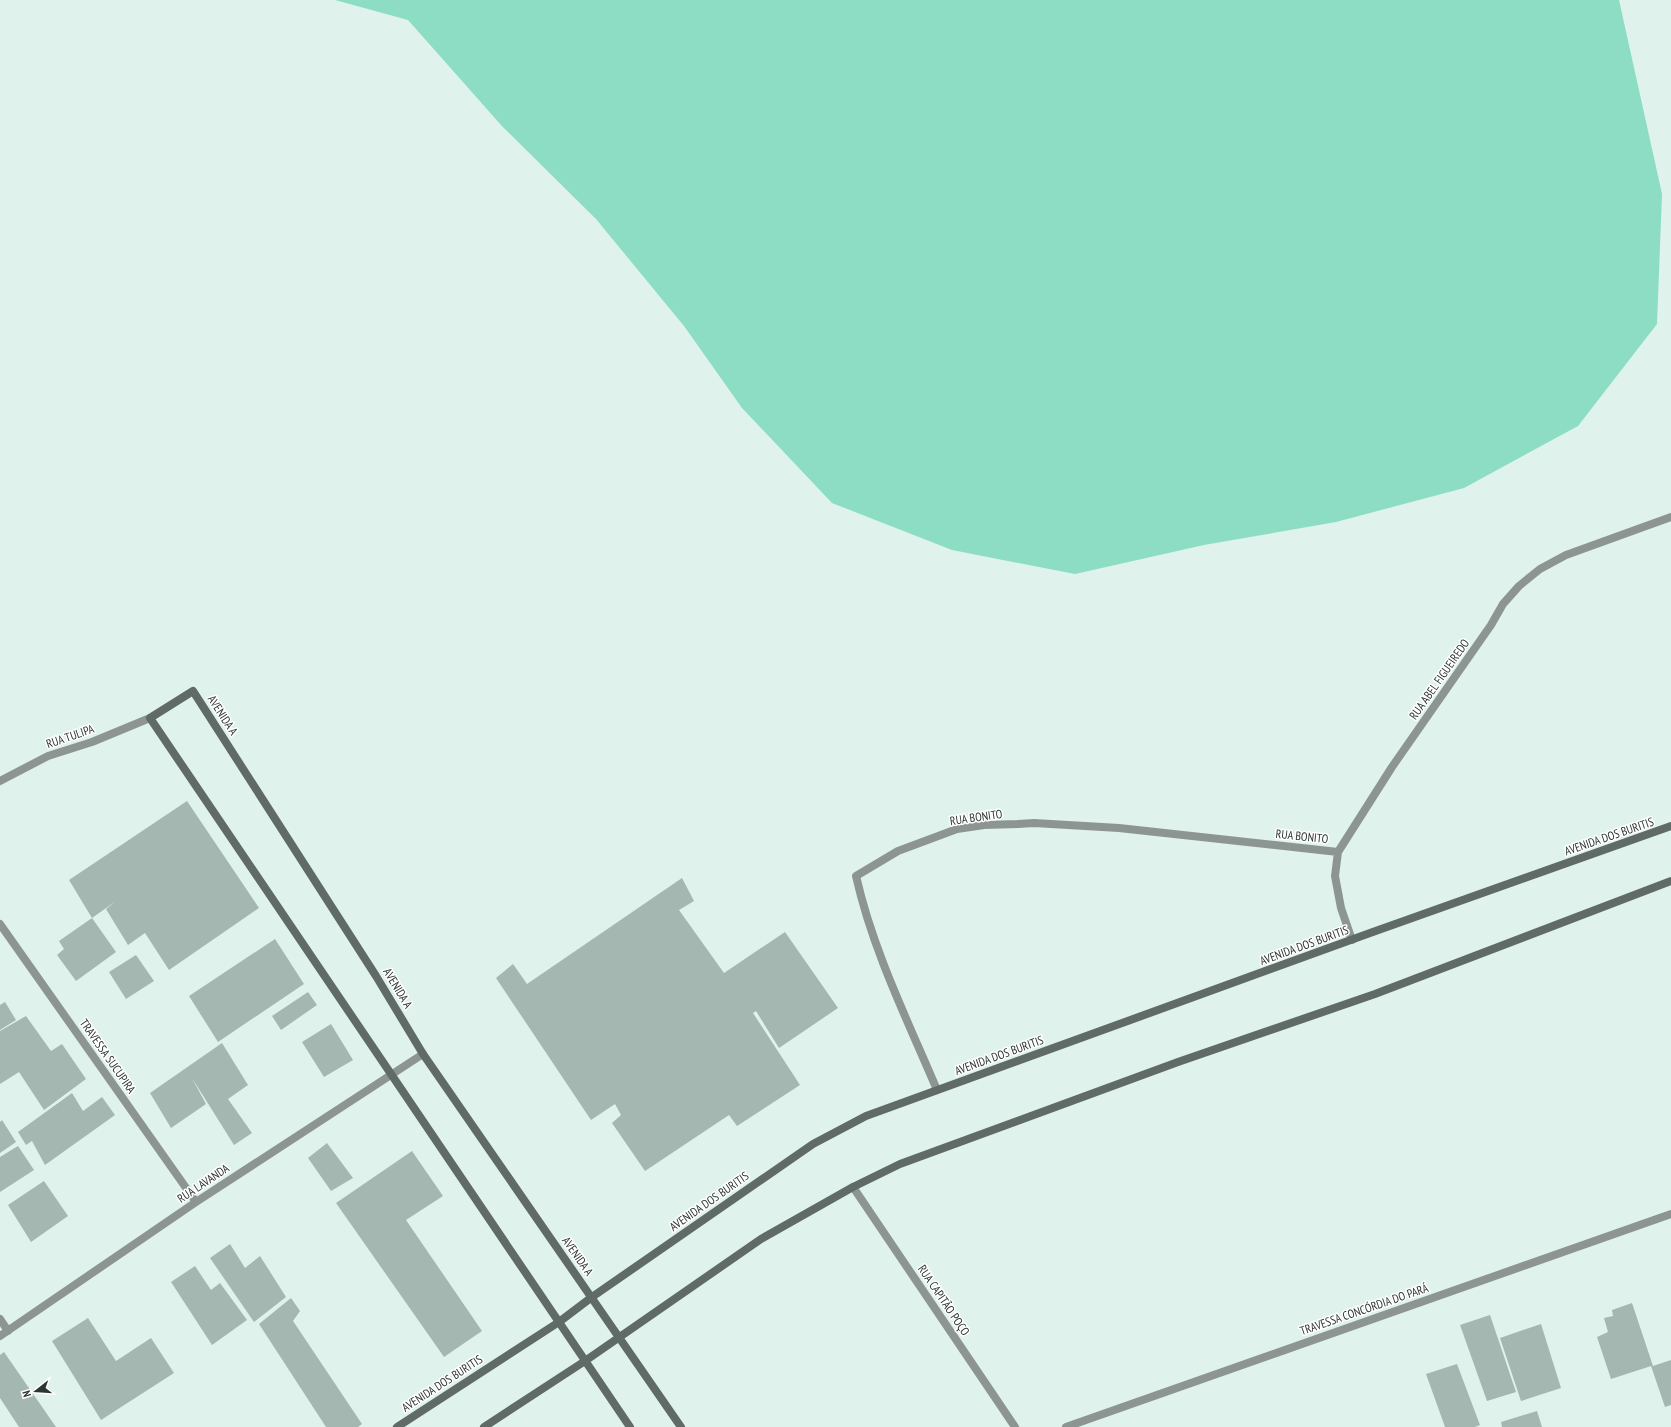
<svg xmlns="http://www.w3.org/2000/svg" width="1671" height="1427" font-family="'PT Sans Narrow',sans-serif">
<rect width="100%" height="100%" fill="#dff2eb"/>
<!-- green -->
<path fill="#8cddc3" d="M335 0H1619L1662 194 1657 324 1578 426 1464 488 1336 522 1204 545 1075 574 952 550 832 503 742 408 684 326 596 219 501 125 408 20Z"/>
<!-- building -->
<path fill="#a5b7b1" d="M187 801 259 908 169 970 145 933 128 945 106 909 116 901 92 918 69 880Z
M682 878 694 901 679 910 724 973 785 932 838 1008 779 1048 756 1011 753 1013 800 1085 737 1126 729 1115 645 1171 612 1123 621 1115 615 1104 591 1120 496 978 513 964 527 984Z
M92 918 116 952 76 981 57 955 64 949 59 941Z
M275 939 304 984 218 1042 189 996Z
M136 955 154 981 126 999 109 972Z
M308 992 317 1005 281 1030 272 1016Z
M5 1002 16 1020 0 1030V1005Z
M26 1016 51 1051 62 1044 86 1079 44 1110 19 1072 0 1084V1031Z
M331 1024 353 1060 324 1077 302 1042Z
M222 1043 248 1085 228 1099 252 1133 234 1145 192 1078 206 1104 171 1128 150 1093Z
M72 1093 83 1111 102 1097 115 1115 45 1165 32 1141 26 1145 18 1132Z
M2 1120 16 1142 0 1153V1122Z
M327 1143 353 1178 331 1191 308 1158Z
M18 1146 34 1170 0 1192V1157Z
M412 1151 443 1196 406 1220 482 1331 444 1357 336 1203Z
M44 1181 68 1216 31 1242 8 1205Z
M230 1244 245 1268 260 1256 286 1297 254 1322 210 1258Z
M195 1266 211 1290 220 1283 247 1320 212 1345 171 1282Z
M291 1298 300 1311 293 1321 362 1424 358 1427H326L259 1324Z
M1632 1303 1653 1366 1671 1360V1405L1665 1407 1651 1366 1611 1379 1597 1337 1608 1332 1604 1318 1613 1316 1612 1310Z
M1490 1315 1516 1392 1487 1401 1460 1325Z
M88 1318 116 1361 151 1338 174 1373 101 1420 52 1341Z
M1541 1324 1561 1388 1521 1401 1500 1338Z
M4 1352 56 1427H19L0 1398V1355Z
M1457 1364 1480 1425 1475 1427H1445L1426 1374Z
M1537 1411 1542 1427H1502L1501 1422Z"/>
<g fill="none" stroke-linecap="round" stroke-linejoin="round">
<!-- street -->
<path stroke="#8d9592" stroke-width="8" d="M0 781 48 756 92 742 150 718
M0 924 196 1202
M1352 940 1341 908 1335 876 1338 852 1392 767 1491 625 1503 604 1519 586 1540 569 1566 555 1671 517
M937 1090C907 1019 873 951 856 876L898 851 957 829 984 825 1018 824 1034 823 1119 828 1338 852
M853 1187 1015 1427
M0 1319 8 1331
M0 1336 196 1202 423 1054
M1066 1427 1671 1214"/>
<!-- secondary -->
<path stroke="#606b67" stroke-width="8" d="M397 1427 559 1322 592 1297 813 1144 866 1116 1370 933 1671 826
M484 1427 585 1361 761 1239 853 1187 900 1164 1178 1062 1375 994 1671 881
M630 1427 150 718 193 691 376 976 423 1054 681 1427"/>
</g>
<g text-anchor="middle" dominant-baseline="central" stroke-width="3" stroke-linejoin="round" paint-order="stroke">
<!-- street labels -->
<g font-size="12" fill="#2d3532" stroke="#fff">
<text transform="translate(1439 679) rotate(-55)">RUA ABEL FIGUEIREDO</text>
<text transform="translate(223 715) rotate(57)">AVENIDA A</text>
<text transform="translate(70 736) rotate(-19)">RUA TULIPA</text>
<text transform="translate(976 817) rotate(-8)">RUA BONITO</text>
<text transform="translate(1302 836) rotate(6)">RUA BONITO</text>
<text transform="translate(1609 836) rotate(-19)">AVENIDA DOS BURITIS</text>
<text transform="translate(1304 945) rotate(-20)">AVENIDA DOS BURITIS</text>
<text transform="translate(398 988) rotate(59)">AVENIDA A</text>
<text transform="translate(999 1055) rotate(-20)">AVENIDA DOS BURITIS</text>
<text transform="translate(108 1056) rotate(55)">TRAVESSA SUCUPIRA</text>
<text transform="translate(203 1183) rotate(-34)">RUA LAVANDA</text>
<text transform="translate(709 1201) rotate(-35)">AVENIDA DOS BURITIS</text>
<text transform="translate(578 1256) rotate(55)">AVENIDA A</text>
<text transform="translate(944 1300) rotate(56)">RUA CAPITÃO POÇO</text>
<text transform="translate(1364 1309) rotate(-19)">TRAVESSA CONCÓRDIA DO PARÁ</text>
<text transform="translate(442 1383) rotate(-33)">AVENIDA DOS BURITIS</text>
</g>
</g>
<!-- north arrow -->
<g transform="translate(36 1391) rotate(253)" stroke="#ffffff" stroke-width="3" paint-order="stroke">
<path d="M0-3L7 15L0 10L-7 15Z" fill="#2d3532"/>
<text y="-6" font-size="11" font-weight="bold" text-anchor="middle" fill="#2d3532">N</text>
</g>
</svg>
